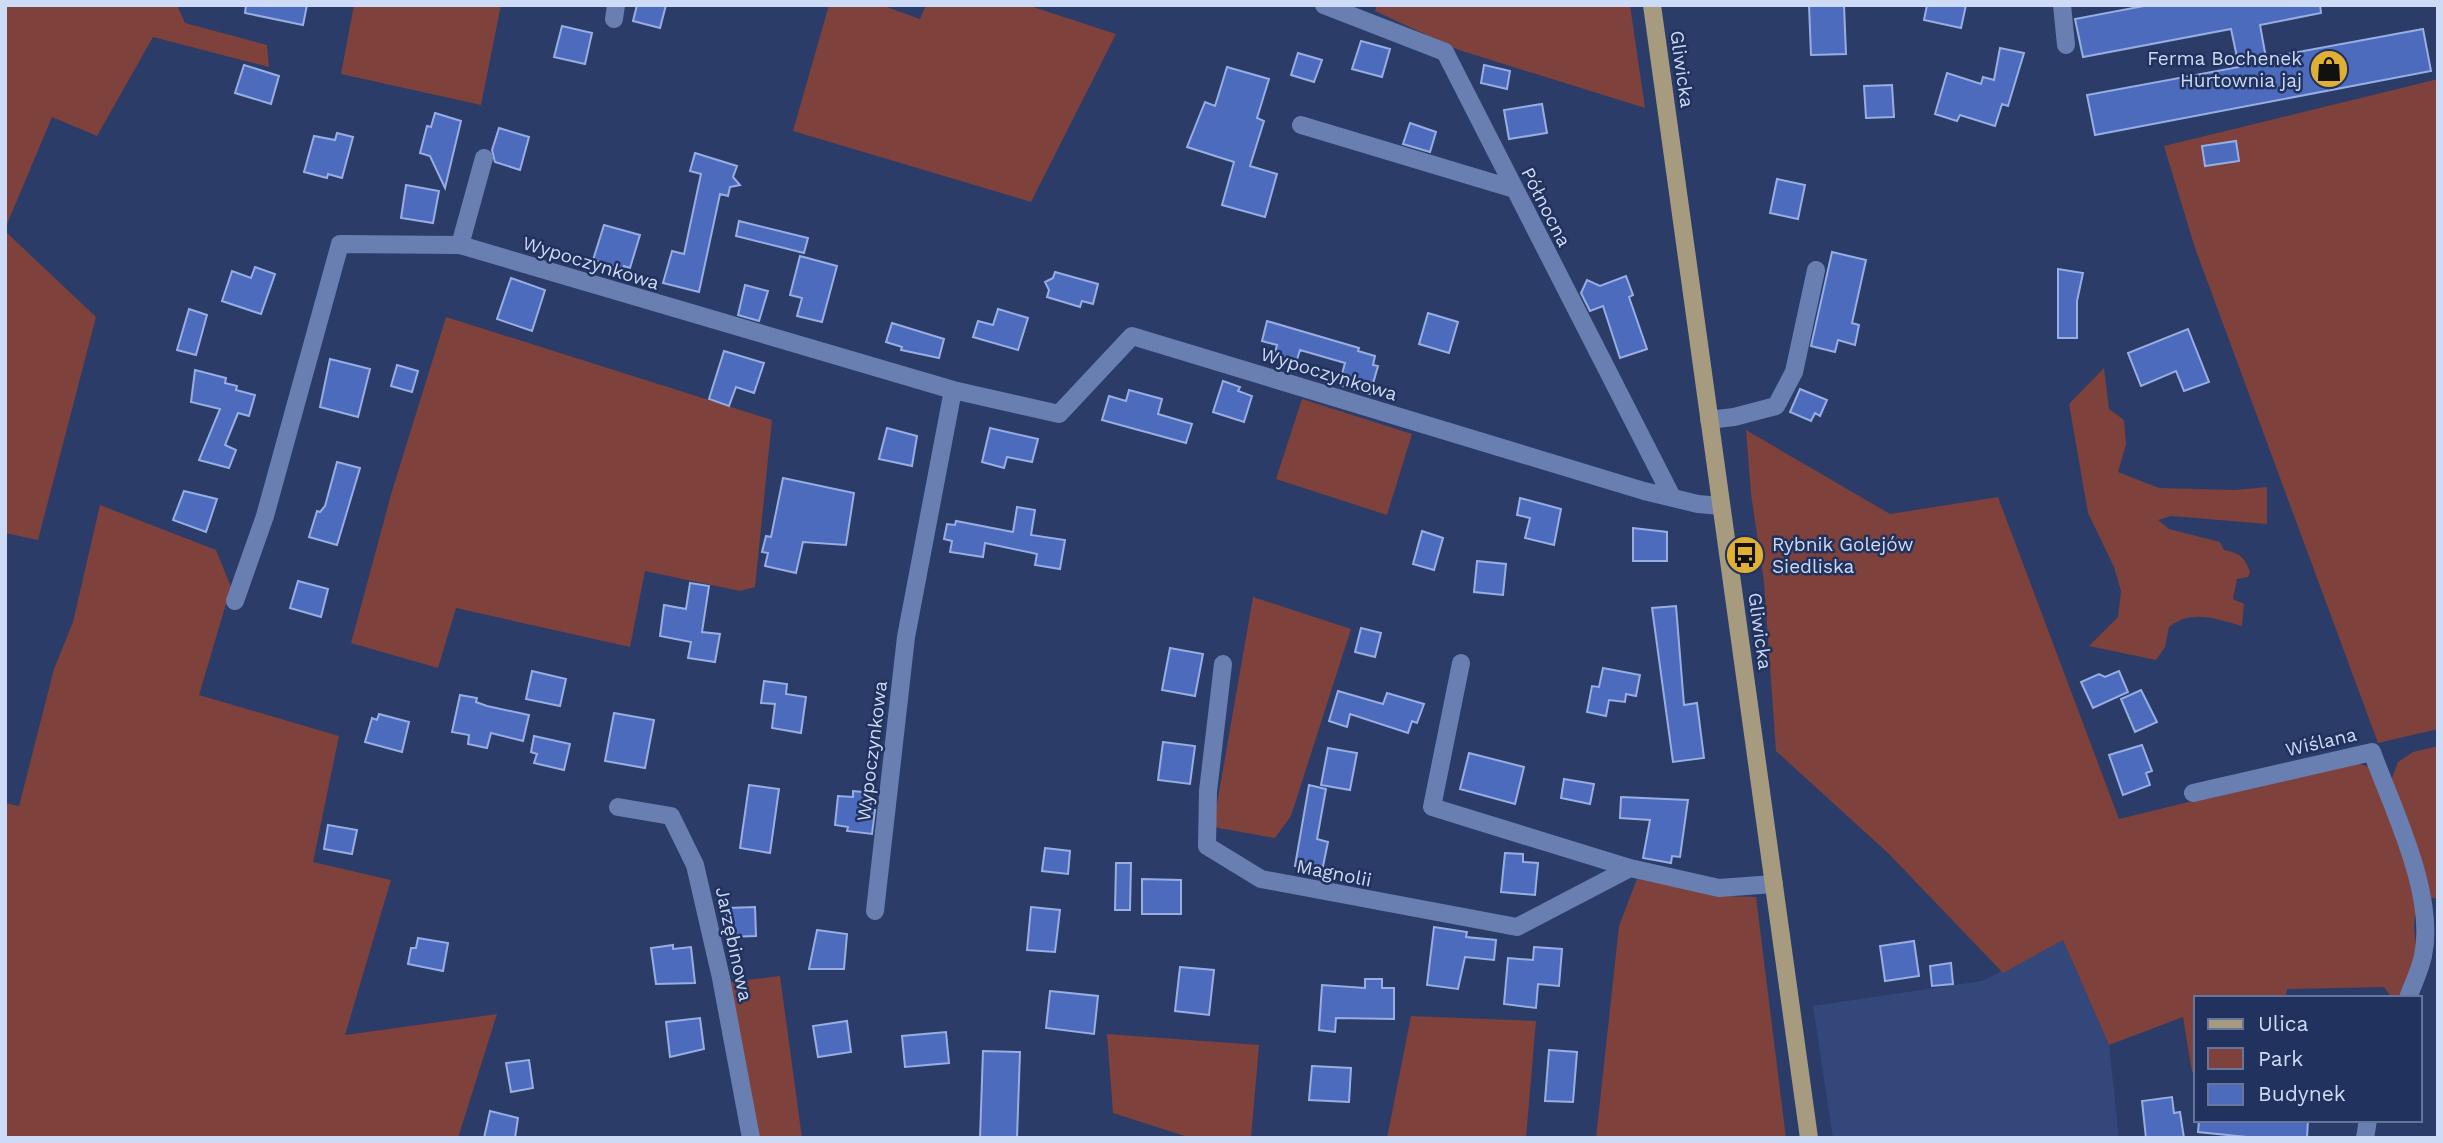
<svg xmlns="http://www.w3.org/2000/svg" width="2443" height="1143" font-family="'Work Sans',sans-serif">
<rect width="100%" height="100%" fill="#2b3c69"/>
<!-- built -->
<path fill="#33477a" d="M2063 940 2109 1045 2119 1138H1833L1813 1006 1982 981Z"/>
<!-- green -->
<path fill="#7e413b" d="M5 5H177L185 23 267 45 269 67 153 37 97 136 52 117 5 229Z
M354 5H501L481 105 341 74Z
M829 5H881L920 19 926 5H1027L1116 34 1031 202 793 131Z
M1377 5H1630L1645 108 1459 50 1375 11Z
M2438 79V729L2378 743 2195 248 2164 146Z
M5 231 96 317 38 540 5 533Z
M446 317 772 420 755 587 740 591 645 571 630 647 456 608 438 668 351 643 392 491Z
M2104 368 2109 409 2124 420 2126 444 2118 472 2159 488 2235 490 2267 487V524L2171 516 2158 520 2169 529 2220 542 2224 550C2239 553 2245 557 2250 572L2248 577 2237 579 2233 599 2244 604 2242 626C2215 619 2192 609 2169 627L2165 647 2156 660 2089 646 2118 617 2121 591 2114 567 2088 513 2069 404Z
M1302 399 1412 434 1387 515 1276 479Z
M1746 430 1890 514 1998 497 2119 819 2353 762 2370 767 2413 878 2416 905 2414 927 2417 955 2401 998H2392L2384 987 2287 989 2286 998H2196V1072H2192L2183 1017 2109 1045 2063 940 2003 973 1888 853 1776 751 1764 582 1751 494Z
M100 505 216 550 231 587 199 695 339 736 313 862 391 880 345 1035 497 1014 458 1138H5V803L19 806 54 669 73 622Z
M1253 597 1351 629 1291 816 1275 838 1213 827Z
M2438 746V898H2431L2391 781 2398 762 2413 752Z
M1637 879 1721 896 1756 897 1786 1138H1596L1619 926Z
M780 976 802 1138H757L730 982Z
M1411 1016 1536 1021 1526 1138H1387Z
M1107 1034 1259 1045 1251 1138H1191L1113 1113Z"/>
<!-- building -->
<path fill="#4c6bbd" stroke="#97aee3" stroke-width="2" d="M246 5H307L303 25 245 13Z
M637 5H666L660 28 633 21Z
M1809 5H1844L1846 54 1811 55Z
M1927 5H1966L1961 28 1924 20Z
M2149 5H2320L2321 13 2260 25 2266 58 2423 29 2431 71 2095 135 2087 95 2239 67 2231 29 2083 57 2075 19Z
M562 26 592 33 585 64 554 57Z
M1361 41 1390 49 1382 77 1352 69Z
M2000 48 2024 53 2008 106 2002 104 1995 126 1960 115 1957 121 1935 114 1947 73 1981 84 1983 77 1994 80Z
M1298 53 1322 60 1314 82 1291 75Z
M244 65 279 76 271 104 235 93Z
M1484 65 1510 71 1507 89 1481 83Z
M1227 67 1269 79 1257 118 1264 121 1250 166 1277 174 1265 217 1222 205 1234 162 1187 147 1205 102 1215 106Z
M1892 85 1894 117 1866 118 1864 86Z
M1542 104 1547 133 1509 139 1504 110Z
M435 113 461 121 445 188 430 156 420 153 427 126 431 127Z
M1410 123 1436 132 1430 152 1403 144Z
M499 128 529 137 520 170 495 162 492 150Z
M337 133 353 137 342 178 328 174 327 178 304 172 314 136 335 140Z
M2236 141 2239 161 2205 166 2202 146Z
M695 153 737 166 733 177 740 185 730 187 728 196 720 194 699 292 663 283 672 251 684 254 701 174 690 171Z
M1777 179 1805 185 1798 219 1770 213Z
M406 185 439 191 433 223 401 218Z
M739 221 808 238 804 253 736 236Z
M604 225 640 235 630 268 624 266 623 269 593 260Z
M1832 252 1866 260 1852 323 1859 325 1855 345 1838 340 1835 352 1811 346Z
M800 256 837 266 822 322 797 316 802 298 790 295Z
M255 267 275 274 261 314 222 301 232 271 251 278Z
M2058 269 2083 273 2077 301V338H2058Z
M1055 272 1098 284 1093 304 1082 301 1080 307 1047 297 1049 290 1045 282 1053 278Z
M1626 276 1633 295 1629 297 1647 349 1620 358 1603 306 1590 311 1581 293 1587 280 1600 286Z
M511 278 545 290 532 331 497 319Z
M745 285 768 291 759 321 738 315Z
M189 309 207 315 196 355 177 350Z
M998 309 1028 318 1018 350 973 337 978 321 993 325Z
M1428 313 1458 322 1449 353 1419 344Z
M1267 321 1359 348 1358 351 1375 356 1373 365 1378 366 1370 394 1339 385 1345 363 1300 350 1296 363 1274 357 1277 345 1262 341Z
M892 323 944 339 939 358 901 350 902 347 886 342Z
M2188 329 2209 382 2184 391 2176 371 2141 386 2128 353Z
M724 351 764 363 754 393 736 387 729 406 709 399Z
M330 359 370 369 358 417 320 407Z
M397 365 418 371 412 392 391 386Z
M195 370 226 378 225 383 237 386 236 390 255 395 249 416 238 413 225 445 236 450 229 468 199 460 220 409 191 402Z
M1223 381 1240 387 1238 391 1252 396 1244 422 1213 412Z
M1800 389 1827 400 1820 416 1815 413 1811 421 1790 412Z
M1129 390 1162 399 1158 414 1192 424 1186 443 1102 420 1109 396 1126 401Z
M887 428 917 436 912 466 879 459Z
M990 428 1038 439 1032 462 1007 457 1004 468 982 462Z
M337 462 360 468 337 545 309 537 317 511 320 512 325 506Z
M783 478 854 493 846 545 803 542 796 573 765 566 768 553 762 552 766 536 771 537Z
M184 491 217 499 206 532 173 520Z
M1520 498 1561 509 1554 545 1525 538 1530 518 1517 515Z
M1017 507 1035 510 1031 535 1065 540 1060 569 1035 565 1037 554 985 543 983 557 950 552 952 541 944 539 947 524 955 525 956 521 1013 532Z
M1633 528 1667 532V561H1633Z
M1422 531 1443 538 1434 570 1413 564Z
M1477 561 1506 564 1503 595 1474 592Z
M298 581 328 589 321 617 290 608Z
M690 583 709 586 702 632 720 634 715 662 688 658 691 642 660 636 664 605 686 609Z
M1676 606 1684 705 1697 703 1704 758 1673 762 1652 608Z
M1361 628 1381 633 1375 657 1355 652Z
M1170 648 1203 654 1195 696 1162 690Z
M1603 668 1640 675 1636 696 1626 694 1625 702 1609 700 1606 716 1587 712 1592 686 1599 687Z
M532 671 566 679 560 706 526 699Z
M2119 671 2128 692 2093 708 2081 682 2099 674 2105 677Z
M764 681 787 684 786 694 806 697 801 733 772 728 775 704 761 703Z
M2141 690 2157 722 2135 732 2121 699Z
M1338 691 1383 704 1387 693 1424 704 1417 723 1412 721 1408 733 1350 714 1347 727 1329 721Z
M460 695 477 698 476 702 487 706 529 715 523 741 491 733 487 748 468 744 469 735 452 732Z
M614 713 654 720 645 768 605 761Z
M379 714 409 722 402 752 365 742 372 718 377 720Z
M534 736 570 744 564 770 534 763 537 754 531 752Z
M1163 742 1195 746 1190 784 1158 780Z
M2142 745 2152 771 2146 773 2150 785 2123 795 2109 755Z
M1328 748 1357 753 1350 790 1321 785Z
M1469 753 1524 767 1515 804 1460 789Z
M1564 779 1594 784 1590 804 1561 798Z
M749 785 779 789 770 853 740 848Z
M1309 785 1326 789 1317 839 1328 842 1322 871 1295 866Z
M853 791 872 793 870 810H875L872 834 847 831 848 827 835 825 838 796 853 797Z
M1621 797 1688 800 1680 857 1672 856 1671 863 1643 858 1650 820 1620 818Z
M328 825 357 830 352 854 324 849Z
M1045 848 1070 851 1068 874 1042 871Z
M1505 853 1523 854V862L1538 863 1535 895 1501 892Z
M1116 863H1131L1130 910H1115Z
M1142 879 1181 880V914H1142Z
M755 907 756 936 727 937V908Z
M1031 907 1060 910 1055 952 1027 950Z
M1434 927 1467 932 1466 937 1496 940 1494 960 1465 957 1458 989 1427 985Z
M817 930 847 934 844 969H809Z
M418 938 448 943 443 971 408 964 411 948H416Z
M1914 941 1919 976 1885 981 1880 946Z
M673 945V949L691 947 695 983 656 984 651 948Z
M1534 947 1562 949 1559 986 1538 984 1536 1008 1504 1004 1508 958 1533 960Z
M1951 963 1953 984 1932 986 1930 966Z
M1180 967 1214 970 1209 1015 1175 1011Z
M1365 979H1382V988H1394V1019L1336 1018 1335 1032 1319 1030 1322 985 1365 988Z
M1050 991 1098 996 1094 1034 1046 1028Z
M700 1018 704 1049 670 1057 666 1022Z
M847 1021 851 1052 818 1057 813 1026Z
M946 1032 949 1063 905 1067 902 1036Z
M1549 1050 1577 1052 1573 1102 1545 1101Z
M983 1051 1020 1052 1017 1138H980Z
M529 1060 533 1088 511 1092 506 1063Z
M1312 1066 1351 1068 1349 1102 1309 1100Z
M2172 1097 2174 1113 2180 1112 2184 1138H2146L2142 1101Z
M490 1111 518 1118 515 1138H484Z
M2199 1120H2308L2307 1138H2257L2198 1132Z"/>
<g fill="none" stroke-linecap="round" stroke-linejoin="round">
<!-- minor -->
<path stroke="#6a7fb1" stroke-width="18" d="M1324 5 1445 52 1671 495
M2062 5 2066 45
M614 19 616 5
M1301 125 1514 189
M460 245 484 158
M1709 420 1734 417 1776 406 1794 372 1816 270
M235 601 265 516 340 244 460 245 953 390
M1461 663 1432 807 1630 868 1719 888 1774 884
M1223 664 1208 791 1207 846 1261 879 1517 927 1630 868
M2193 793 2372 752C2393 810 2436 894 2423 956 2420 970 2413 984 2408 998
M618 807 671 816 695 865 721 978 751 1138
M875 911 906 637 953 390 1059 414 1132 336 1644 491 1698 504 1721 506
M2365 1138 2368 1120"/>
<!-- major -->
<path stroke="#a79b7f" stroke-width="18" d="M1652 5 1809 1138"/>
</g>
<!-- icons -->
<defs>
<g id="shop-disc" transform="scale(2.0125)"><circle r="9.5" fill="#dfb034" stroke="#21325e"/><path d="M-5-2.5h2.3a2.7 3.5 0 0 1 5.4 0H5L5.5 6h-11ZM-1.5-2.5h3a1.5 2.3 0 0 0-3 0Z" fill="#111"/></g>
<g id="bus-disc" transform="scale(2.0125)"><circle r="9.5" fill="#dfb034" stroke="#21325e"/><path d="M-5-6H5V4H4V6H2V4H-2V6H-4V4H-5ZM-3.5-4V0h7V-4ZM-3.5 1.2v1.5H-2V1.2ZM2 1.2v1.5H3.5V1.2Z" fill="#111"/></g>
</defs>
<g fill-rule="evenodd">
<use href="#shop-disc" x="2329" y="69"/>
<use href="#bus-disc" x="1745" y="555"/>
</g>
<g text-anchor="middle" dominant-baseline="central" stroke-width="5" stroke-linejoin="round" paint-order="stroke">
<!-- poi labels -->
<g font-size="19" fill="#cedbf6" stroke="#21325e" text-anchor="end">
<text x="2302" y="58">Ferma Bochenek<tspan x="2302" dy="22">Hurtownia jaj</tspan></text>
<text x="1772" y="544" text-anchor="start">Rybnik Golejów<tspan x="1772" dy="22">Siedliska</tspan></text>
</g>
<!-- street labels -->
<g font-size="19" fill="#cedbf6" stroke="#21325e">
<text transform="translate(1682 69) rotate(82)">Gliwicka</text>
<text transform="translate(1546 207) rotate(63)">Północna</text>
<text transform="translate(591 263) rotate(17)">Wypoczynkowa</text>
<text transform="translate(1329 374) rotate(17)">Wypoczynkowa</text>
<text transform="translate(1760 631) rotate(82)">Gliwicka</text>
<text transform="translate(2321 742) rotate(-13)">Wiślana</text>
<text transform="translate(872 751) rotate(-83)">Wypoczynkowa</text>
<text transform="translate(1334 873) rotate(11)">Magnolii</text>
<text transform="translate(734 944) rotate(78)">Jarzębinowa</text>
</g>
</g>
<!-- border -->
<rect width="2443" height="1143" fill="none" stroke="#cedbf6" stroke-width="14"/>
<!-- legend -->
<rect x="2194" y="996" width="228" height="126" fill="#21325e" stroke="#66769b" stroke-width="2"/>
<rect x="2208" y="1019" width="35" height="10" fill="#a79b7f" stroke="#66769b" stroke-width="2"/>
<text x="2258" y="1031" font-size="21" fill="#cedbf6">Ulica</text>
<rect x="2208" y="1048" width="35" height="21" fill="#7e413b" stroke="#66769b" stroke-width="2"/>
<text x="2258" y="1066" font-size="21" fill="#cedbf6">Park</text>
<rect x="2208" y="1084" width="35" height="21" fill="#4c6bbd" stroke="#66769b" stroke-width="2"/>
<text x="2258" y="1101" font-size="21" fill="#cedbf6">Budynek</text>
</svg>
